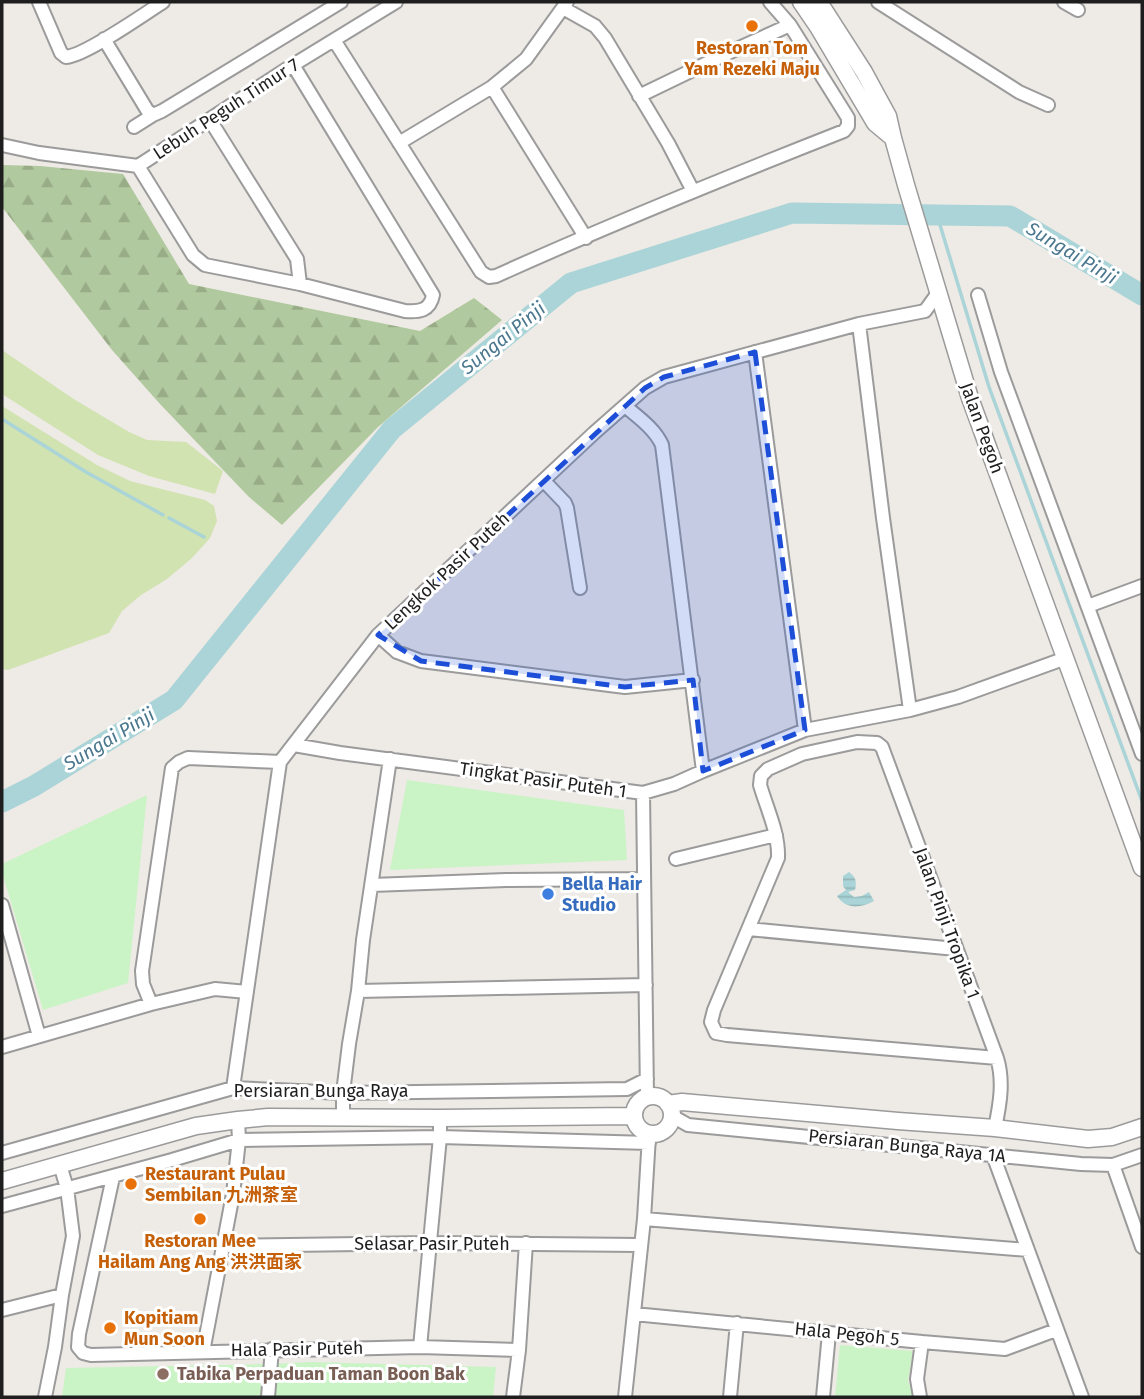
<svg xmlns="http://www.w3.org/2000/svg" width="1144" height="1399" font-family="'Fira Sans','Noto Sans SC',sans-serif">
<defs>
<pattern id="forest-firs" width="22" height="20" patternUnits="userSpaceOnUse" patternTransform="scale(1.75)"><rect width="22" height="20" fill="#b1c99e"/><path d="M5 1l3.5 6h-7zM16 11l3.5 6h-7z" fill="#98ac88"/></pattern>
<pattern id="water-rules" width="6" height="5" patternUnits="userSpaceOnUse" patternTransform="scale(1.75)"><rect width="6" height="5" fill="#aad4d7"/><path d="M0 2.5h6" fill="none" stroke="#92b6b8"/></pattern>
</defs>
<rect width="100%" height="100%" fill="#eeeae5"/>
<!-- grass -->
<path fill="#d1e3b0" d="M2 350 72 398 129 432 147 440 186 442 223 471 215 494 149 476 98 455 2 394Z
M2 406 97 465 130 481 205 500 214 506 217 521 210 538 192 558 167 579 141 595 122 611 109 633 8 670 2 669Z"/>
<!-- forest -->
<path fill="url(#forest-firs)" d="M2 165 40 166 123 174 189 284 420 331 474 298 502 320 378 427 282 525 249 497 160 404 112 350 2 207Z"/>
<!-- park -->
<path fill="#caf4c6" d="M407 780 624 810 627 860 390 870Z
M147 795 128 983 43 1010 2 872V864Z
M840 1345 913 1351 908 1381 914 1397H835Z
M311 1362 496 1367 493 1397H62L66 1368 269 1364Z"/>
<!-- water -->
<path fill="url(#water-rules)" d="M849 872C856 877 857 882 855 890L848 892 854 897 862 896 869 892 874 901C861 908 846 910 837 896L846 890 843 886V876Z"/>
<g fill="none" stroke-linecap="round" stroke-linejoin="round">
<!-- stream -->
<path stroke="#aad4d7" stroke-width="3.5" d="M937 215 989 387 1142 801
M2 419 86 472 163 515
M169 518 204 537"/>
<!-- river -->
<path stroke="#aad4d7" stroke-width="21" d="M2 802 34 786 174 700 392 429 571 283 792 213 1010 216 1142 295"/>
<!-- minor casing -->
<g stroke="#9b9b9b" stroke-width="16">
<path id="minor" d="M39 2 61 53 66 57C86 55 143 15 163 2
M878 2 1019 92 1048 105
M1064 2 1078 10
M563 8 595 26 605 38 668 143 693 191
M104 39 147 110 153 115 162 111 341 2
M334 40 481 272 489 277 496 276C611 224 727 177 844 131L848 126V118L790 25 770 2
M492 87 586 238
M639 96 728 53 790 25
M210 120 297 259 300 284
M134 127 153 115
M399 143 492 87 526 59 567 2
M2 145 39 153 138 166 293 65 396 2
M138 166 193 255 205 265 300 284 405 311C419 312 430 311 433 295L293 65
M978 295 1001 372 1142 754
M859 324 883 518 910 710
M755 352 805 730
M625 406C638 417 655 429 662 445L703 771
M544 481 565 503 567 508 580 588
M1088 606 1142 586
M378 635 397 652 421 661 625 687 693 680
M294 745 340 753 643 793 674 784 703 771 805 730 910 710 958 697 1066 658
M643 793 647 1096
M676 859 776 835
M372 885 506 880 644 879
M2 905 39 1036
M748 929 956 949
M358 991 646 985
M151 1004 143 984 142 971 172 768 179 762 188 758 280 762
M2 1047 151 1004 215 989 247 992
M233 1088 280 762 378 635 594 433 645 388 664 377 859 324 925 311 938 293
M672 1116 688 1125 1081 1164 1113 1165 1142 1155
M343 1118V1093L349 1044 358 991 363 940 390 759
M995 1128C1000 1104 1004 1081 997 1058L882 747 877 743 857 742 802 754 768 769 761 776 760 785C767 809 779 833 778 858L714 1010 711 1022 716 1033 727 1035 997 1058
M2 1153 233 1088 343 1093 627 1089 647 1079
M993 1155 1082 1397
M1113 1165 1142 1247
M113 1177 79 1334 78 1347 83 1353 91 1355 420 1347 519 1350
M2 1206 172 1160 239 1140 440 1137 649 1143
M644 1219 1028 1250
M224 1246 430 1243 640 1245
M2 1310 62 1295
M634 1314 922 1342 1005 1349 1056 1330
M420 1347 440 1137V1118
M203 1352 233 1194 239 1140 238 1120
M45 1397 55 1347 62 1295 73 1236 67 1188 60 1165
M268 1397 272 1349
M513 1397 519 1350 526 1243
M625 1397 644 1219 649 1136
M730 1397 737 1323
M823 1397 829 1333
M920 1397 917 1379 922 1342"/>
</g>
<!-- tertiary casing -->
<g stroke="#9b9b9b" stroke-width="19">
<path id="tertiary" d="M801 2 818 27 875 123 893 138
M819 2 864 72 888 116 893 138 906 185 970 398 1142 868
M634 1115a19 19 0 1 1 38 0a19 19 0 1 1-38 0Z
M668 1104 682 1102 898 1121 995 1128 1088 1139 1112 1137 1142 1127
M2 1181 196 1126 238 1120 268 1117 440 1118 633 1116"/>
</g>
<!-- minor -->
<use href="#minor" stroke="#fff" stroke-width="12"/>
<!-- tertiary -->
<use href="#tertiary" stroke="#fff" stroke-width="16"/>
</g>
<!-- marked area -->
<path fill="#1d4ed8" fill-opacity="0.2" stroke="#1d4ed8" stroke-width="5" stroke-dasharray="14 9" stroke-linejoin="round" d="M755 352 805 730 703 771 693 680 625 687 421 661 378 635 645 388 664 377Z"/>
<!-- markers -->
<g fill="#e8710a" stroke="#fff" stroke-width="2.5">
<circle cx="752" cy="26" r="7"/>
<circle cx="131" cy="1184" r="7"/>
<circle cx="200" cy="1219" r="7"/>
<circle cx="110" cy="1328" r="7"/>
</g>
<circle fill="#3f7fe0" stroke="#fff" stroke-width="2.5" cx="548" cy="894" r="7"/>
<circle fill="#8d6e63" stroke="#fff" stroke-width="2.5" cx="163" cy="1374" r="7"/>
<g text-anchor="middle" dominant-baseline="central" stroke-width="6" stroke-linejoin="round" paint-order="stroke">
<!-- food labels -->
<g font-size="18" font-weight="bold" fill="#c56008" stroke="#fff">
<text x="752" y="48">Restoran Tom<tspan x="752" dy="21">Yam Rezeki Maju</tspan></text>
<text x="145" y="1174" text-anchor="start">Restaurant Pulau<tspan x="145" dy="21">Sembilan 九洲茶室</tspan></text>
<text x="200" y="1241">Restoran Mee<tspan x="200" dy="21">Hailam Ang Ang 洪洪面家</tspan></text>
<text x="124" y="1318" text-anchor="start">Kopitiam<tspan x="124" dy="21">Mun Soon</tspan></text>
</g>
<!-- street labels -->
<g font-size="18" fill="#1e1e1e" stroke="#fff">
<text transform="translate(226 109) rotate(-33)">Lebuh Peguh Timur 7</text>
<text transform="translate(982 428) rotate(70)">Jalan Pegoh</text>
<text transform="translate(447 571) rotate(-43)">Lengkok Pasir Puteh</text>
<text transform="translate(543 780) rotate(8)">Tingkat Pasir Puteh 1</text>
<text transform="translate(947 923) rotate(70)">Jalan Pinji Tropika 1</text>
<text x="321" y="1091">Persiaran Bunga Raya</text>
<text transform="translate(907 1146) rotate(6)">Persiaran Bunga Raya 1A</text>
<text x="432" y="1244">Selasar Pasir Puteh</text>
<text transform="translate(847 1334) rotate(6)">Hala Pegoh 5</text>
<text transform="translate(297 1349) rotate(-1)">Hala Pasir Puteh</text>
</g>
<!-- shop labels -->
<g font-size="18" font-weight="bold" fill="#366cbe" stroke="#fff" text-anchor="start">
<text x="562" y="884">Bella Hair<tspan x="562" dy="21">Studio</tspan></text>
</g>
<!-- education labels -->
<g font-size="18" font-weight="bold" fill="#785e54" stroke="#fff" text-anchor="start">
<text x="177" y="1374">Tabika Perpaduan Taman Boon Bak</text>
</g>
<!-- water labels -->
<g font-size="19" font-style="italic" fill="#4a778e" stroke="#fff">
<text transform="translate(1072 253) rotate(31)">Sungai Pinji</text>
<text transform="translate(503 338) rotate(-39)">Sungai Pinji</text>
<text transform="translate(109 739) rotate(-31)">Sungai Pinji</text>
</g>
</g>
<!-- border -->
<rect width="1144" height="1399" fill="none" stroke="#1e1e1e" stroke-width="7"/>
</svg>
